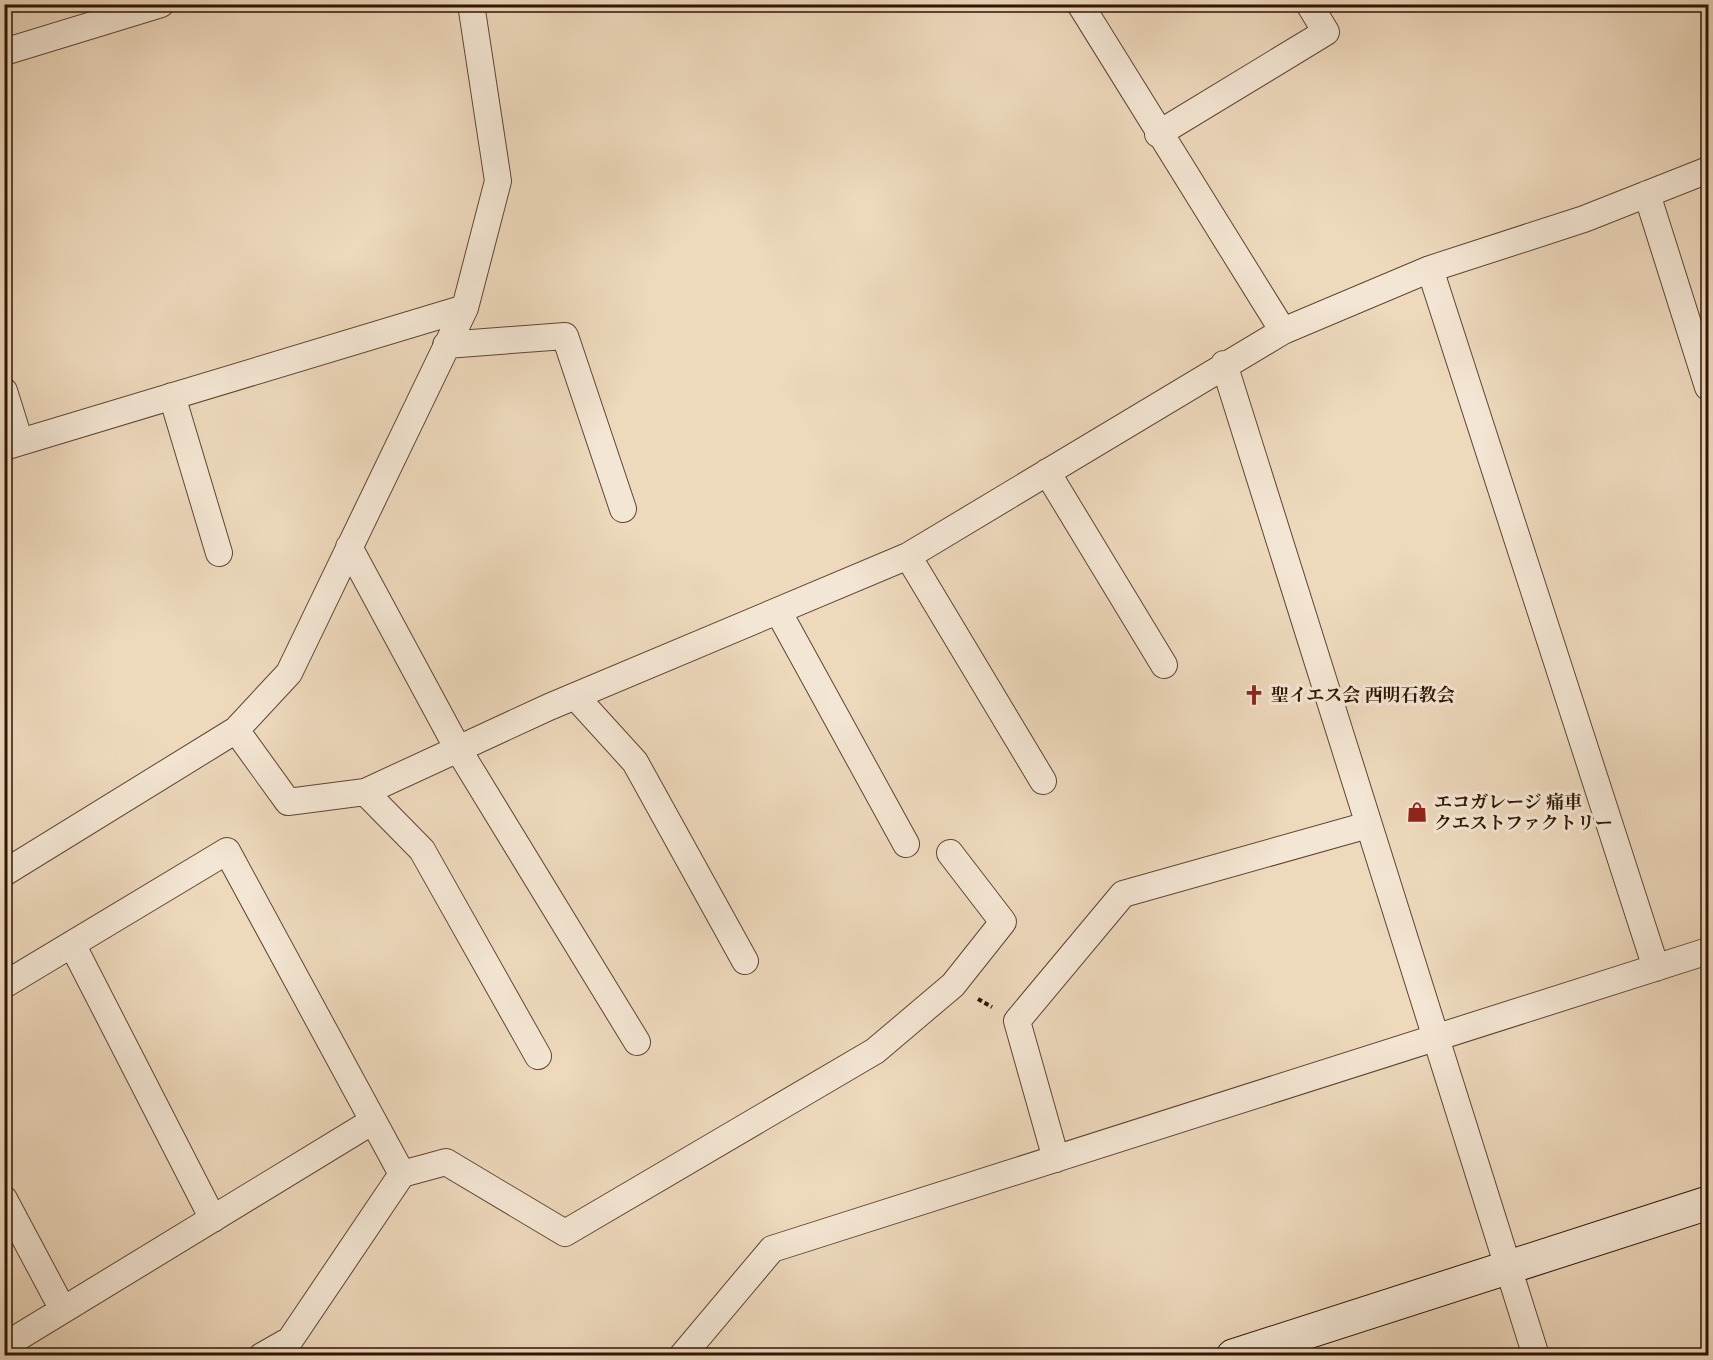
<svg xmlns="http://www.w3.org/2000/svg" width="1713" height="1360" font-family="'Libre Caslon Text','Noto Serif JP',serif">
<rect width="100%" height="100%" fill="#eed9bd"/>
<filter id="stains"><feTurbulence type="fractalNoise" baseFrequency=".00333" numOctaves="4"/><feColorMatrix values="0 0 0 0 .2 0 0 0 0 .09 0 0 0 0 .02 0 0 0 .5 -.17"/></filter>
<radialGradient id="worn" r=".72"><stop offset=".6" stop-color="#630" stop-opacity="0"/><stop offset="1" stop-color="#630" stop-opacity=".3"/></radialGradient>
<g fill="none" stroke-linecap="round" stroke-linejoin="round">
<!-- street casing -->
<g stroke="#5e4631" stroke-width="28">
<path id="street" d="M1080 4 1283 331
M4 52 161 4
M1158 134 1326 32 1309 4
M1647 194 1708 387
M1430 269 1656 968
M446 345 565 336 623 509
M1224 364 1536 1356
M4 391 20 442
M172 396 219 553
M4 447 465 308
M1047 472 1164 665
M349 547 458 749 637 1042
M908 556 1043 781
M778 611 906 844
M575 696 635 762 745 961
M236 730 288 802 365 792 549 707 908 556 1283 331 1430 269 1584 219 1708 170
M365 792 422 850 538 1056
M4 873 236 730 289 673 465 308 498 181 471 4
M72 944 213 1219
M4 985 227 851 402 1174 290 1340 262 1356
M1056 1159 1017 1021 1123 894 1368 825
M402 1174 446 1162 565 1233 875 1051 953 985 1003 922 950 853
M4 1199 63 1310
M4 1346 373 1121
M682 1356 772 1249 1708 951"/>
</g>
<!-- secondary casing -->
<g stroke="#2e1502" stroke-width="35">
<path id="secondary" d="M1233 1356 1708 1203"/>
</g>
<!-- path -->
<path stroke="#2e1502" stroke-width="4" stroke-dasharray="4.5 3" stroke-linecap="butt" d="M978 999 992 1007"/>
<!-- street -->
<use href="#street" stroke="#f4e6d4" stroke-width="26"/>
<!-- secondary -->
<use href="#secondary" stroke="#f4e6d4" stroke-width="33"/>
</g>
<!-- icons -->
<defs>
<g id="church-bare" transform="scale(1.62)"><path d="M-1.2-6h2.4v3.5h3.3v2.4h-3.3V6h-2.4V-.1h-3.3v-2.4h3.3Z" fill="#8f2418" stroke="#f4e6d4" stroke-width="2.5" paint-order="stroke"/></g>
<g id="shop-bare" transform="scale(1.62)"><path d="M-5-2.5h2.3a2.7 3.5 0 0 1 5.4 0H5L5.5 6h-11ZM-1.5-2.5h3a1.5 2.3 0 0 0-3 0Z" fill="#8f2418" stroke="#f4e6d4" stroke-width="2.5" paint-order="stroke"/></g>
</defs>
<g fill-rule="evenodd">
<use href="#church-bare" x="1254" y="695"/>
<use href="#shop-bare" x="1417" y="812"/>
</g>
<g text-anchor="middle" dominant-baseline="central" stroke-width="6" stroke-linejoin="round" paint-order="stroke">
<!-- poi labels -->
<g font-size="18" font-weight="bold" fill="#2e1502" stroke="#f4e6d4" text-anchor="start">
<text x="1271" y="695">聖イエス会 西明石教会</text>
<text x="1434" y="802">エコガレージ 痛車<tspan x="1434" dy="21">クエストファクトリー</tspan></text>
</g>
</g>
<!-- margin -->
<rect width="1713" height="1360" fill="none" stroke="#eed9bd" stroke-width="24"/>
<rect x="6" y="6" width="1701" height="1348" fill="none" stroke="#2e1502" stroke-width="3"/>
<rect x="12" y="12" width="1689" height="1336" fill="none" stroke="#2e1502" stroke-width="1.5"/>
<rect width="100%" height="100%" filter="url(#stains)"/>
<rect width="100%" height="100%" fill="url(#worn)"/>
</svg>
